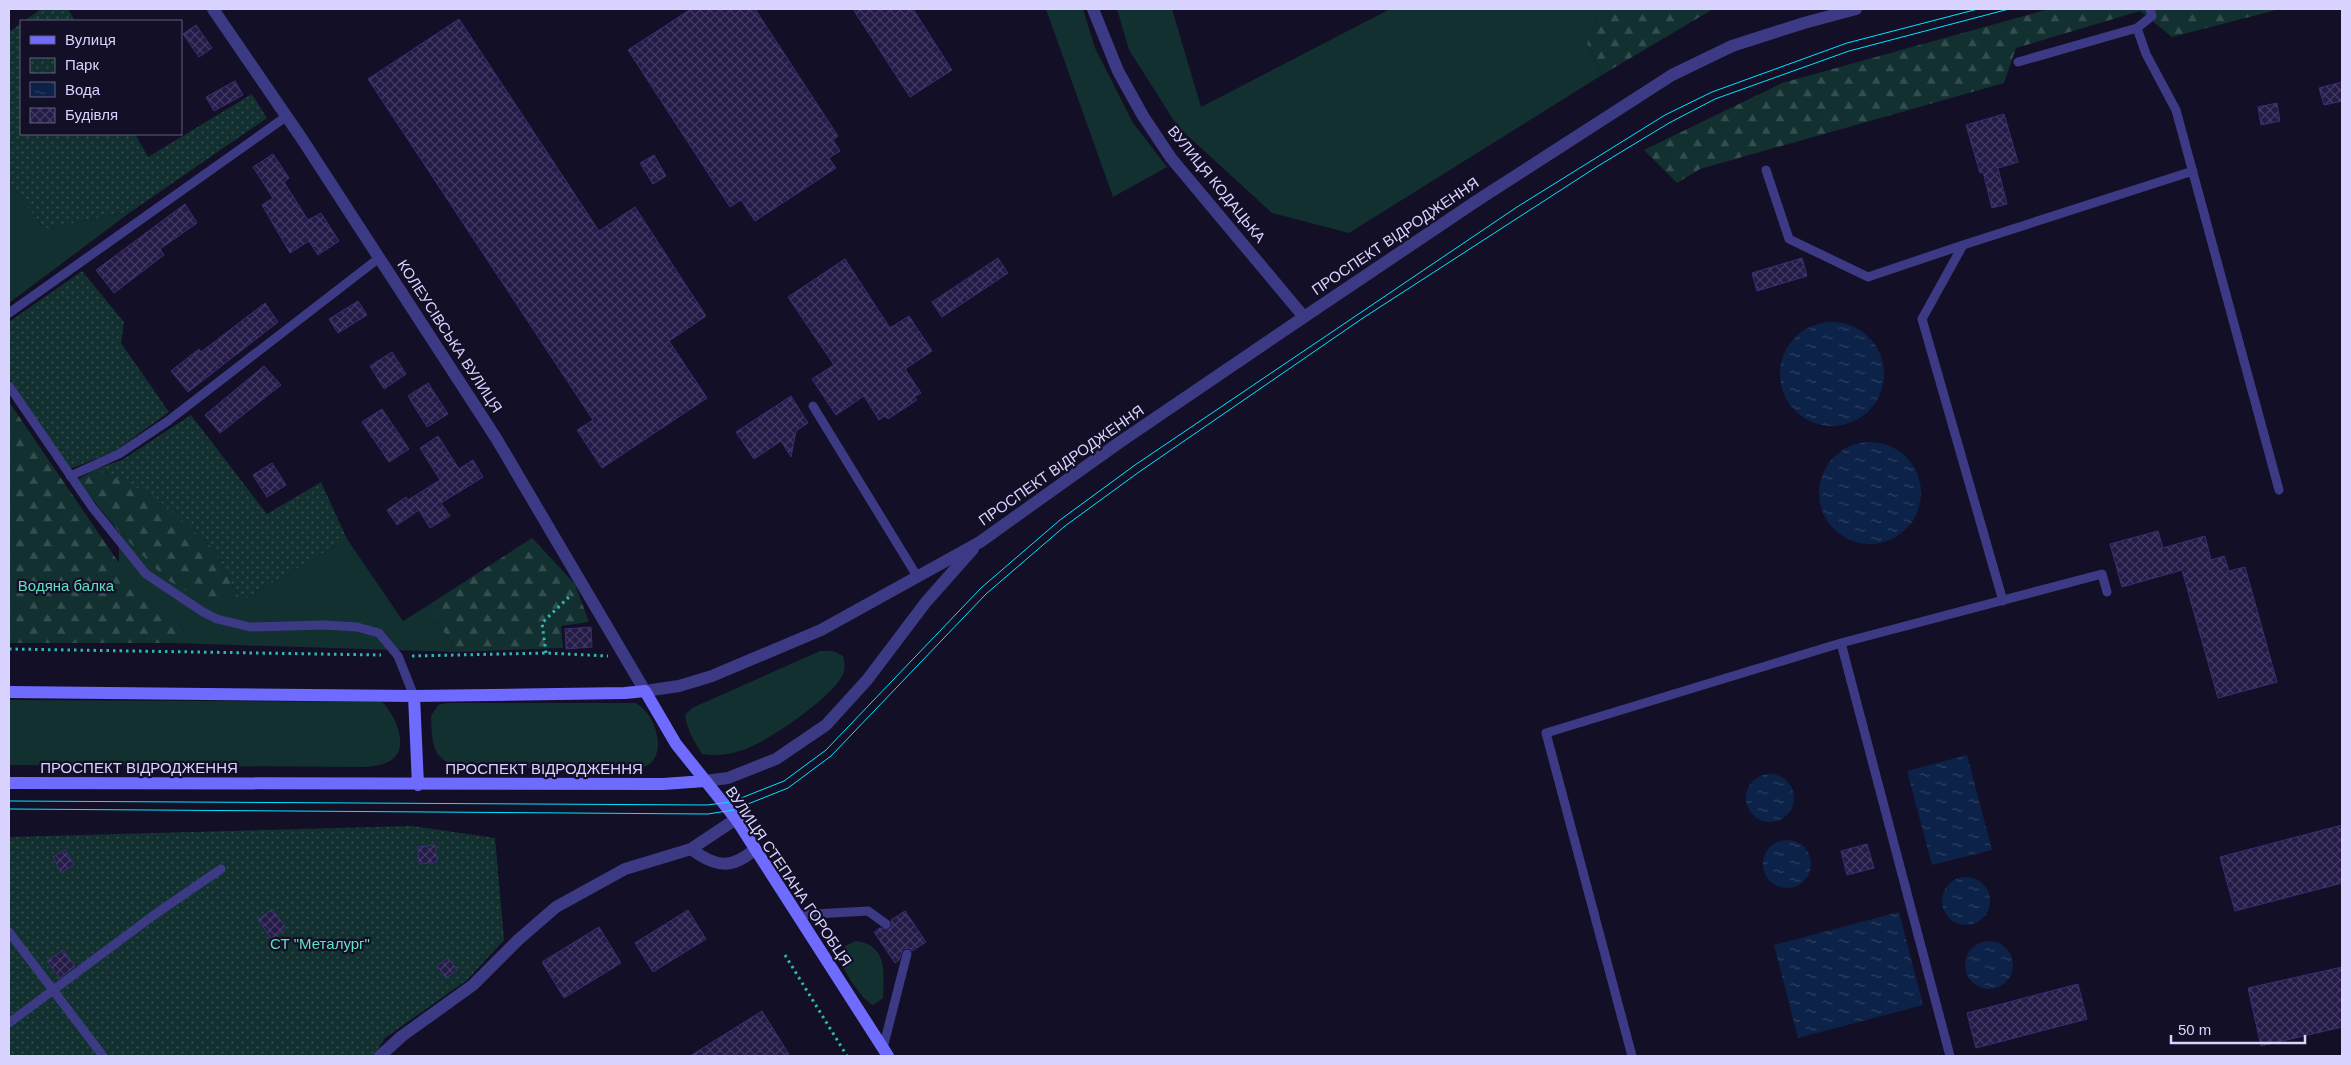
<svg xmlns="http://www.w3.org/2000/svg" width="2351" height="1065" font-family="Helvetica,sans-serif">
<defs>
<pattern id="forest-firs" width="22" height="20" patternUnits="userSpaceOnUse" patternTransform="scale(1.25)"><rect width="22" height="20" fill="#12302f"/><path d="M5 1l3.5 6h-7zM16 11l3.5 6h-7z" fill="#344d4e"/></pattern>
<pattern id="park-dots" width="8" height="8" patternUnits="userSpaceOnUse" patternTransform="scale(1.25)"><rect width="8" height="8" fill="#12302f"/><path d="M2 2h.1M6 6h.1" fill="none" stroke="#344d4e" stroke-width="1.8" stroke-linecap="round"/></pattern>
<pattern id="water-ripples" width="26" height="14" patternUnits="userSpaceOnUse" patternTransform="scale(1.25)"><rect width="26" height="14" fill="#0c2248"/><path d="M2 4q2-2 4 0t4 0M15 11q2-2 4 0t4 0" fill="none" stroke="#2f4163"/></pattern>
<pattern id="building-cross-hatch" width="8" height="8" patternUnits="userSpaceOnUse" patternTransform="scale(1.25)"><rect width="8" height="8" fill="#241b47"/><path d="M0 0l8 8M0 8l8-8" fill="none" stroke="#433b63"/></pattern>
</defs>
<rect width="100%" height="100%" fill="#130f26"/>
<!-- grass -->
<path fill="#12302f" d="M1046 9H1083L1095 48 1133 123 1167 167 1113 197Z
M1117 9H1172L1201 107 1390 9H1599L1587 44 1602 75 1349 233 1272 213 1178 127 1129 50Z
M9 182 44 229 132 211 9 303Z
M119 532 166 579 241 601 347 539 403 621 427 606 457 652 173 643 184 630 119 563Z
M820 651H833L843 656C845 664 846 670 841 678 827 701 766 743 740 751 727 755 716 756 702 754 694 741 687 730 685 715L692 708Z
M9 700 382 702C394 713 409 744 394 758 388 764 376 766 368 767L9 765Z
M447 703H635C653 711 666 745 652 762 649 766 642 767 638 769L458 767C431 759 432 741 431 716L438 705Z
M856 941C888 945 884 973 883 998L873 1005C863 1001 841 969 841 958 841 954 844 950 845 946Z"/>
<!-- forest -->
<path fill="url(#forest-firs)" d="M1599 9H1713L1602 75 1587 44Z
M2049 9H2280L2172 37 2140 11 2016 48 2004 83 1700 169 1677 183 1644 150 1782 83Z
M9 402 119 563 184 630 173 643H9Z
M95 469 153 494 213 548 241 601 206 603 166 579 119 532 77 480Z
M532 538 575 584 589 622 561 626 563 648 457 652 427 606Z"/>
<!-- park -->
<path fill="url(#park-dots)" d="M41 9H68L75 21H24Z
M21 23V134H135L148 157 252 94 267 118 132 211 44 229 9 182V32Z
M82 271 124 322 121 343 169 412 114 452 70 469 9 378V322Z
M191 415 267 514 321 482 347 539 241 601 213 548 153 495 95 469 122 460Z
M412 826 495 838 504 940 467 980 385 1038 373 1056H9V837Z"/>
<!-- water -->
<path fill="url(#water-ripples)" d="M1780 374a52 52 0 1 1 104 0a52 52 0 1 1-104 0Z
M1819 493a51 51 0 1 1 102 0a51 51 0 1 1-102 0Z
M1967 755 1992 850 1932 865 1907 771Z
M1746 798a24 24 0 1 1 48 0a24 24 0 1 1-48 0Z
M1763 864a24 24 0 1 1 48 0a24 24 0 1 1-48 0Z
M1942 901a24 24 0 1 1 48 0a24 24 0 1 1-48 0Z
M1899 912 1923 1005 1798 1038 1774 945Z
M1965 965a24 24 0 1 1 48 0a24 24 0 1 1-48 0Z"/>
<!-- building -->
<path fill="url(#building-cross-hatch)" stroke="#3b2d73" d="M691 9H755L838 136 833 140 840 151 829 158 836 168 755 221 741 200 730 207 628 50Z
M853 9H913L952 70 910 97Z
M459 19 599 231 635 207 706 316 669 341 707 398 602 468 577 430 593 420 368 79Z
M196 25 212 48 199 57 183 34Z
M235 81 243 95 214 111 206 97Z
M2342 82V101L2324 105 2319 88Z
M2277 103 2280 121 2261 125 2258 107Z
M2004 114 2018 162 1998 168 2007 204 1992 208 1983 172 1980 173 1966 125Z
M273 154 289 178 284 182 308 220 321 213 339 241 318 255 309 241 290 253 262 205 273 198 253 167Z
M654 155 666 176 653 184 640 163Z
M185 204 197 223 160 249 164 255 114 293 96 270Z
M998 258 1008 273 942 317 932 302Z
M1802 258 1807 276 1757 291 1752 273Z
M845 259 890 328 909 316 932 351 905 369 921 393 914 397 917 400 888 419 885 416 879 420 864 396 836 415 812 379 834 365 788 297Z
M358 301 367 315 338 333 329 319Z
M265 303 278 322 188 392 171 371 199 349 201 352Z
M392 352 406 374 384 389 370 366Z
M264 366 281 385 220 433 205 415Z
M428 383 448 414 427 427 408 396Z
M791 396 808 423 796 431 791 457 781 441 754 459 736 432Z
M382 409 409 449 389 462 362 422Z
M438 436 459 469 473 460 483 477 441 503 450 516 430 528 419 510 397 525 387 510 406 497 408 500 440 480 420 448Z
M272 463 286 485 267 497 253 475Z
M2158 531 2163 548 2205 536 2211 560 2224 556 2229 571 2245 567 2277 682 2218 698 2182 570 2122 587 2110 544Z
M591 627 592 647 566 649 565 629Z
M2342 825V883L2235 911 2220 857Z
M1867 844 1874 868 1847 875 1841 851Z
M435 845 437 862 419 864 418 847Z
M65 850 74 865 61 872 53 857Z
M272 909 286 928 272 939 258 920Z
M688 910 706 939 653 972 635 943Z
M905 911 926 942 912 951 908 948 903 949 899 960 895 963 874 932 880 928 889 929 892 925 891 920Z
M599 927 621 963 564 998 542 962Z
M63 950 75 966 60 978 47 961Z
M448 958 457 970 446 978 437 966Z
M2342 967V1027L2261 1046 2248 988Z
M2078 984 2087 1019 1976 1048 1967 1013Z
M762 1011 790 1056H690Z"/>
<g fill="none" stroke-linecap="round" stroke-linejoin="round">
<!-- path -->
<path stroke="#2fb8b0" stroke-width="3" stroke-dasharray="2.5 4" stroke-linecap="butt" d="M9 649 381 655
M546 653 542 623 572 594
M412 656 546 653 608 656
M785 955 847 1056"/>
<!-- service -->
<path stroke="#3d3a85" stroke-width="9" d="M2137 28 2146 54 2176 110 2279 490
M2018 62 2137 28 2152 16 2150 9
M1766 170 1789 239 1868 277 1963 245 1922 319 2003 601
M1963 245 2193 171
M9 313 287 116
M9 386 92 507 146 574 203 612 217 619 250 627 324 625 357 627 379 633 398 656 414 696
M813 406 917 576
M70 476 119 454 168 421 379 258
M1841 643 1950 1056
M797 915 868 911 886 924
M9 932 103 1056
M9 1023 154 915 221 869
M883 1048 907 954
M1632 1056 1546 733 1841 643 2102 574 2107 592"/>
<!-- minor -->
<path stroke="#3d3a85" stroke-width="12" d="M1093 9 1118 71 1143 116 1171 158 1304 317
M691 849 736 819
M380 1056 402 1036 473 985 518 940 556 907 625 869 691 849C715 867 732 870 755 849"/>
<!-- tertiary -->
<path stroke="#3d3a85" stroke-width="12" d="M213 9 302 139 496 438 645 691 679 686 712 676 821 630 980 542 1120 442 1304 317 1481 198 1672 75 1732 46 1804 23 1856 9
M705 781 728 778 776 759 826 725 867 680 926 602 973 549"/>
<!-- secondary -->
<path stroke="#6f6bff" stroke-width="12" d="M9 692 414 696 625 693 645 691 676 744 736 819 888 1056
M414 696 418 785
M9 783 663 784 705 781"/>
<!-- tram -->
<path stroke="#00e5ff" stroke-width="1" d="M9 801 707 805 731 802 784 781 826 750 981 588 1060 520 1135 465 1517 207 1665 115 1712 92 1847 43 1978 9
M9 809 708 814 733 810 788 788 831 756 986 594 1065 526 1139 472 1363 318 1598 166 1669 123 1715 99 1849 51 2009 9"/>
</g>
<g text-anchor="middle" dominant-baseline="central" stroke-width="4.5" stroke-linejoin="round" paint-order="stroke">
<!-- street labels -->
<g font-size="15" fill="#d9d4ff" stroke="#130f26">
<text transform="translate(1217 184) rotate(51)">ВУЛИЦЯ КОДАЦЬКА</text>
<text transform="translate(1395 236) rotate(-34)">ПРОСПЕКТ ВІДРОДЖЕННЯ</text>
<text transform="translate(450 336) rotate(57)">КОЛЕУСІВСЬКА ВУЛИЦЯ</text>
<text transform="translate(1061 465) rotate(-35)">ПРОСПЕКТ ВІДРОДЖЕННЯ</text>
<text x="139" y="767">ПРОСПЕКТ ВІДРОДЖЕННЯ</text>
<text x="544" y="768">ПРОСПЕКТ ВІДРОДЖЕННЯ</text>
<text transform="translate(789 876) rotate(56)">ВУЛИЦЯ СТЕПАНА ГОРОБЦЯ</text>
</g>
<!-- park labels -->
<g font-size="15" fill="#5fe0c0" stroke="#130f26">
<text x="66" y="585">Водяна балка</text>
<text x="320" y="943">СТ "Металург"</text>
</g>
</g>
<!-- border -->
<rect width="2351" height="1065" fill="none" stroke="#d9d4ff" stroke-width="20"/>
<!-- legend -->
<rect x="20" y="20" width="162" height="115" fill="#130f26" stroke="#625e7d"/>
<rect x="30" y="36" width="25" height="8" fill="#6f6bff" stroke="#625e7d"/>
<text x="65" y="45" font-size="15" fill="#d9d4ff">Вулиця</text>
<rect x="30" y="58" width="25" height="15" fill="url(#park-dots)" stroke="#625e7d"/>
<text x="65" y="70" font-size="15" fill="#d9d4ff">Парк</text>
<rect x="30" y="82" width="25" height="15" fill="url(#water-ripples)" stroke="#625e7d"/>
<text x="65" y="95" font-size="15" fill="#d9d4ff">Вода</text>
<rect x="30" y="108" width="25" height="15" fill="url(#building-cross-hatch)" stroke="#625e7d"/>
<text x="65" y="120" font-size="15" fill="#d9d4ff">Будівля</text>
<!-- scale -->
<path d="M2171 1035v8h134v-8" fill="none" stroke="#d9d4ff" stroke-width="2.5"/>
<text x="2178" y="1035" font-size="15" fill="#d9d4ff" stroke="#130f26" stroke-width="4" paint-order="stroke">50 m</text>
</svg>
